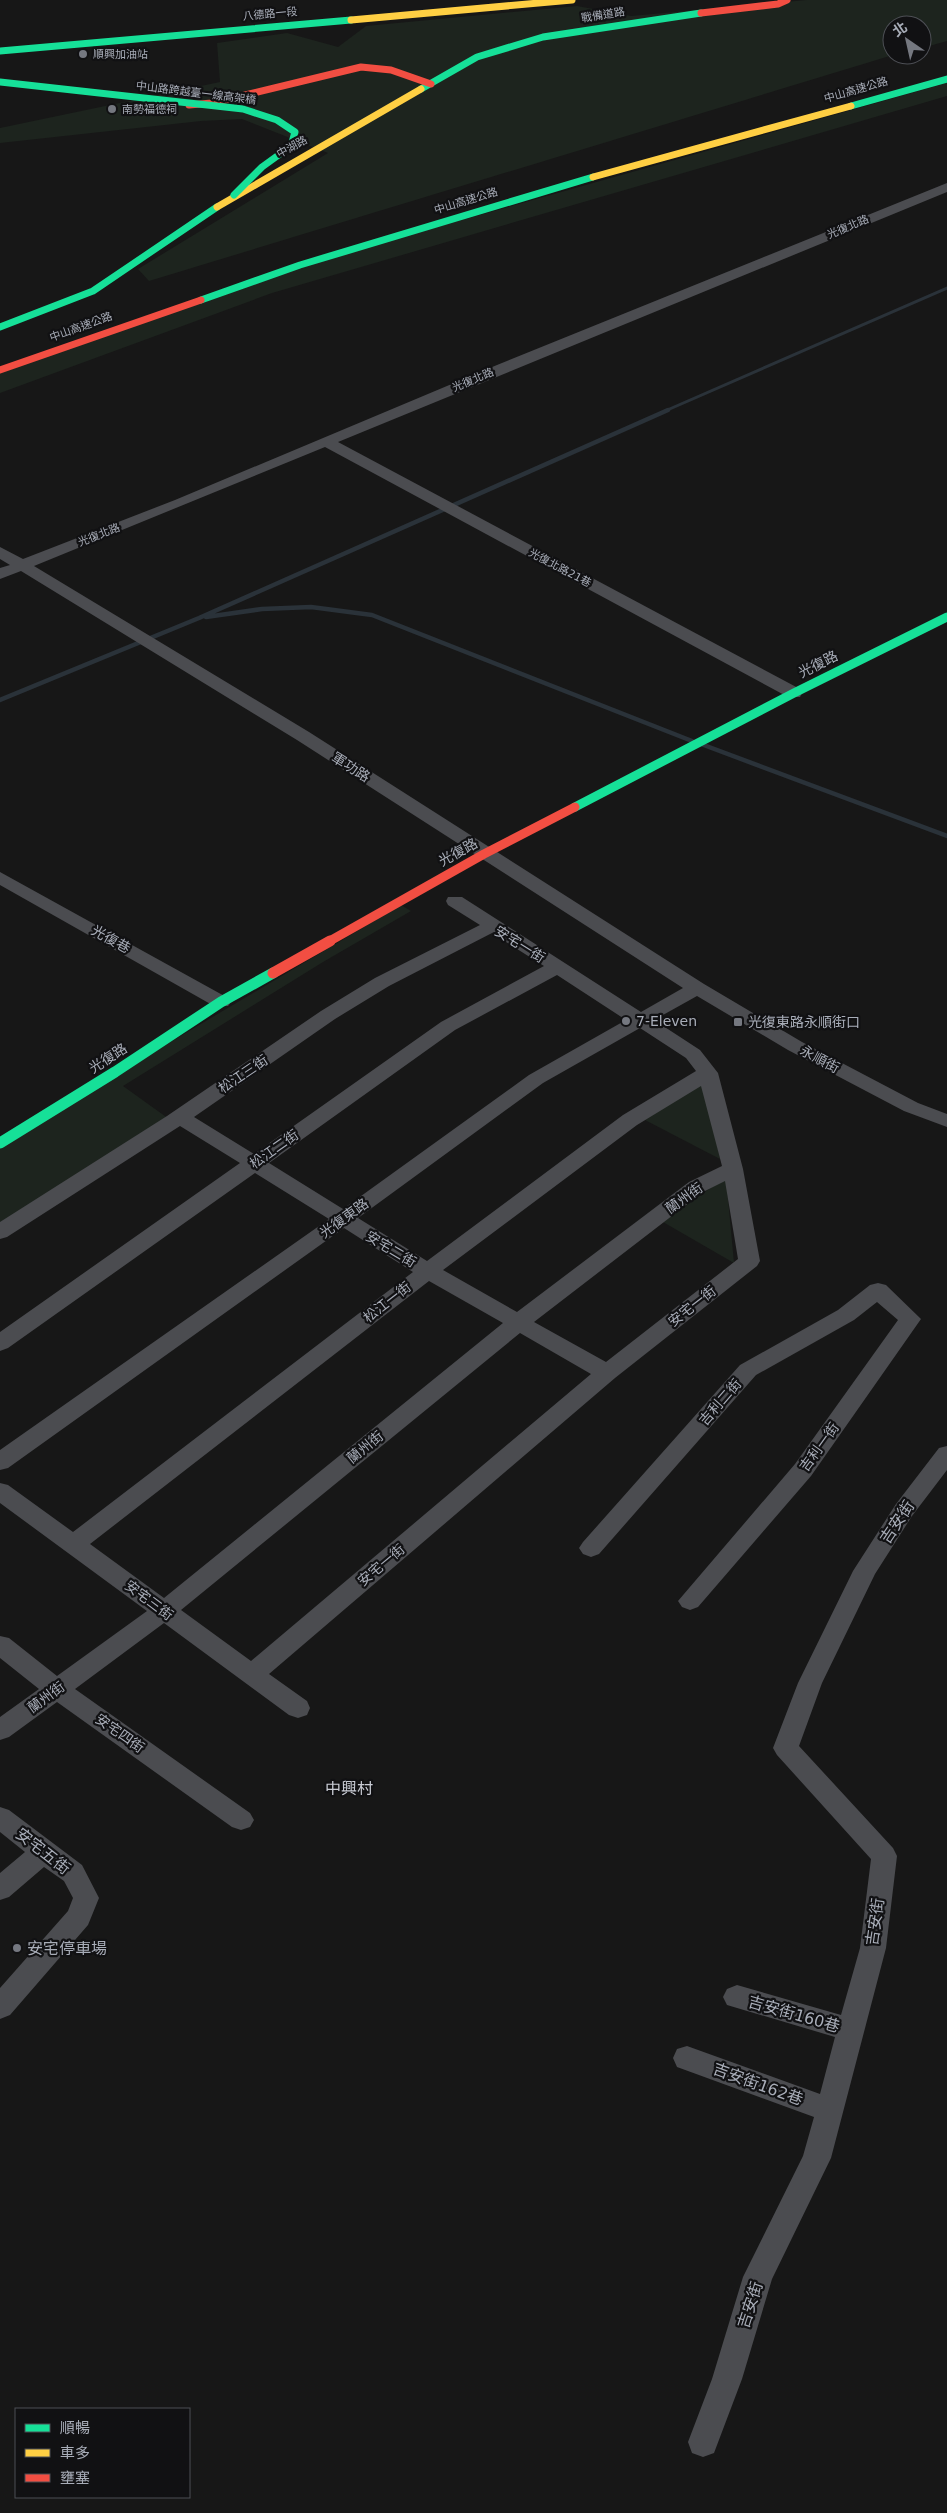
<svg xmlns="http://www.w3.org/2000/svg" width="947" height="2513" font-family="'DejaVu Sans','Noto Sans TC',sans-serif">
<rect width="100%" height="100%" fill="#171717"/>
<!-- green -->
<path fill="#1d241e" d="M807 0H947V41L922 48V25H892L893 55 149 281 138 269 328 153 242 119 201 121 0 143V128L220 82 217 43 287 33 338 47 366 26 577 6 631 16Z
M947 83V96L272 293 0 393V373L303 265Z
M401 905 411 911 323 962 123 1086 169 1119 0 1227V1146L110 1078Z
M704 1080 720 1159 645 1120Z
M726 1177 734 1263 663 1222Z"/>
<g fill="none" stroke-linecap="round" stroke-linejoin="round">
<!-- stream-far1 -->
<path stroke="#2a3239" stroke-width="3" d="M665 411 947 288"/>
<!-- stream -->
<path stroke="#2a3239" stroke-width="4.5" d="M206 617 262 609 311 607 372 615 692 741
M0 700 199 618 668 410
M701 744 947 836"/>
<!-- street -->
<path fill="#4b4c50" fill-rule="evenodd" d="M947 183V192L338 442 800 689 802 693 800 697H788L325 447 34 566 309 732 704 984 802 1042 918 1103 947 1114V1127L904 1111 788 1050 697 996 654 1020 700 1050 718 1073 743 1169 760 1261 757 1266 615 1378 269 1674 307 1701 310 1708 307 1715 298 1718 289 1715 164 1623 75 1689 250 1813 254 1820 250 1827 241 1830 232 1827 57 1702 9 1737 0 1740V1717L39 1689 0 1658V1636L9 1638 57 1676 147 1611 0 1503V1483L8 1485 73 1532 413 1272 344 1228 8 1468 0 1470V1450L329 1219 255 1173 8 1348 0 1351V1332L240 1163 180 1126 7 1237 0 1239V1222L167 1116 321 1011 375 978 480 925 448 905 446 901 448 897H462L641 1012 683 988 297 740 21 571 0 579V568L10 565 0 559V547L23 559 175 500 497 365ZM492 933 544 966 441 1022 254 1154 194 1117 335 1019 389 986ZM557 975 626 1020 529 1075 343 1209 269 1163 455 1030ZM640 1028 686 1058 696 1071 623 1115 427 1261 358 1218 543 1083ZM701 1086 722 1166 689 1182 517 1312 443 1270 637 1125ZM725 1181 738 1259 606 1362 534 1322 703 1192ZM429 1281 503 1323 164 1598 90 1544ZM520 1333 591 1374 251 1661 181 1610Z
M0 872 228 998 231 1002 228 1006H214L0 885Z
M878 1283 886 1285 921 1319 811 1476 698 1607 690 1610 682 1607 678 1601 795 1464 898 1320 877 1302 854 1320 756 1375 599 1554 591 1557 583 1554 579 1548 583 1542 740 1365 838 1310 870 1285Z
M947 1446V1470L912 1516 875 1574 822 1683 799 1746 893 1848 897 1856 886 1948 831 2158 772 2279 742 2379 714 2453 703 2457 692 2453 688 2442 712 2379 743 2277 803 2156 814 2117 677 2067 673 2058 677 2049 687 2046 820 2094 835 2037 727 2005 723 1997 727 1989 737 1985 841 2015 860 1948 871 1859 777 1755 773 1748 798 1683 853 1571 896 1504 939 1448Z
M0 1807 9 1810 82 1865 99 1898 88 1925 10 2015 0 2019V1988L68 1911 73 1898 64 1881 44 1867 9 1897 0 1900V1873L25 1852 0 1832Z"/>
<!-- fast-far2 -->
<path stroke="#16e098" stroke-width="7" d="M0 51 351 20
M421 89 477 57 543 37 701 13
M851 106 947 79
M201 300 300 265 593 177
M0 327 93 291 217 207"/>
<!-- fast-far1 -->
<path stroke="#16e098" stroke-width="9" d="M575 807 794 693 947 617"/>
<!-- fast -->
<path stroke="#16e098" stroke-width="11" d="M0 1143 115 1072 221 1002 273 973"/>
<!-- slow -->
<path stroke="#ffcf43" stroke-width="7" d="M351 20 572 0
M593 177 851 106
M217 207 421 89"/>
<!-- jam-far2 -->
<path stroke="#f24e42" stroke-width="7" d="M701 13 778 4 787 0
M189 105 212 103 361 67 391 70 431 84
M0 370 201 300"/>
<!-- jam-far1 -->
<path stroke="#f24e42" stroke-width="9" d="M328 942 484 854 575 807"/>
<!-- jam -->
<path stroke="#f24e42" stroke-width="11" d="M273 973 330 941"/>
<!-- fast-bridge -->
<path stroke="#16e098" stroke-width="7" d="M0 82 243 109 277 120 295 132 291 146 262 167 234 195"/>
</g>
<!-- markers -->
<g fill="#757880" stroke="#111113" stroke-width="2">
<circle cx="83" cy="54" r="5"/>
<circle cx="112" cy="109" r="5"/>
<circle cx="626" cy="1021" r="5"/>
<rect x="733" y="1017" width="10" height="10" rx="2.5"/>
<circle cx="17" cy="1948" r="5"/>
</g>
<g text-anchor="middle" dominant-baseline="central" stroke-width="4.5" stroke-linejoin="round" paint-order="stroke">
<!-- far-street labels -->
<g font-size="11" fill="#a8adb8" stroke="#111113">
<text transform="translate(270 14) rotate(-5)">八德路一段</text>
<text transform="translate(603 15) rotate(-9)">戰備道路</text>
<text transform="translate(856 90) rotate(-16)">中山高速公路</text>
<text transform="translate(196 93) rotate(7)">中山路跨越臺一線高架橋</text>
<text transform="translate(292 147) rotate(-29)">中湖路</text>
<text transform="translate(466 201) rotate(-17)">中山高速公路</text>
<text transform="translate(848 227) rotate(-23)">光復北路</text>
<text transform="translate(81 327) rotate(-20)">中山高速公路</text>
<text transform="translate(473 380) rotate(-23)">光復北路</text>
<text transform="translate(99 535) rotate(-21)">光復北路</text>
<text transform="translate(560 568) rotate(28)">光復北路21巷</text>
</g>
<!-- far-poi labels -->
<g font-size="11" fill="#a8adb8" stroke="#111113" text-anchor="start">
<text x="93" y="54">順興加油站</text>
<text x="122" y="109">南勢福德祠</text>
</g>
<!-- street labels -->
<g font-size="14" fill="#a8adb8" stroke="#111113">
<text transform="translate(818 664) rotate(-27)">光復路</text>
<text transform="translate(351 767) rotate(32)">軍功路</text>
<text transform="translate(458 852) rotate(-29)">光復路</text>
<text transform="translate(111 939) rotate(29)">光復巷</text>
<text transform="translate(520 944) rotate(32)">安宅一街</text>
<text transform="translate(108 1058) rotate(-33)">光復路</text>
<text transform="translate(820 1059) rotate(28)">永順街</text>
<text transform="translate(243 1074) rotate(-34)">松江三街</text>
<text transform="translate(274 1149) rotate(-35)">松江二街</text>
<text transform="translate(684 1198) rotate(-35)">蘭州街</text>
<text transform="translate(344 1218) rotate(-36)">光復東路</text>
<text transform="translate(391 1249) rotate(31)">安宅二街</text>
<text transform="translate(387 1302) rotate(-38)">松江一街</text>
<text transform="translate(692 1306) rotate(-38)">安宅一街</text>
<text transform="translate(720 1402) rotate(-49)">吉利二街</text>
<text transform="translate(365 1447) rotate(-39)">蘭州街</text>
<text transform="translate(819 1447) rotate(-54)">吉利一街</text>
<text transform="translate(381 1565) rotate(-40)">安宅一街</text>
<text transform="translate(149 1600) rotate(37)">安宅三街</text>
<text transform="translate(46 1697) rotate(-36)">蘭州街</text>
<text transform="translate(120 1733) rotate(35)">安宅四街</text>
</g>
<!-- poi labels -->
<g font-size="14" fill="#a8adb8" stroke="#111113" text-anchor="start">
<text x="636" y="1021">7-Eleven</text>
<text x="748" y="1022">光復東路永順街口</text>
</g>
<!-- near-street labels -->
<g font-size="16" fill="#a8adb8" stroke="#111113">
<text transform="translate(897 1522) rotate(-56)">吉安街</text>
<text transform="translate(43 1851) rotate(38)">安宅五街</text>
<text transform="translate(875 1922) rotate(-82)">吉安街</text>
<text transform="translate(794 2014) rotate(16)">吉安街160巷</text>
<text transform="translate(758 2084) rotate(20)">吉安街162巷</text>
<text transform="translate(750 2305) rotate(-72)">吉安街</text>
</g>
<!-- quarter labels -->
<g font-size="16" fill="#c9ccd4" stroke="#111113">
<text x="349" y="1788">中興村</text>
</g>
<!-- near-poi labels -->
<g font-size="16" fill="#a8adb8" stroke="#111113" text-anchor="start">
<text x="27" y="1948">安宅停車場</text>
</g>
</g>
<!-- legend -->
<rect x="15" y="2408" width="175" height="90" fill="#111113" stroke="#4d4f55"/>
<rect x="25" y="2424" width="25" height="8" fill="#16e098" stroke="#4d4f55"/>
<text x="60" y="2433" font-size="15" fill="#a8adb8">順暢</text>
<rect x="25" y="2449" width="25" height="8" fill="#ffcf43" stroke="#4d4f55"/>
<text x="60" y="2458" font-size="15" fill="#a8adb8">車多</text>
<rect x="25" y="2474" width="25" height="8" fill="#f24e42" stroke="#4d4f55"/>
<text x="60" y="2483" font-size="15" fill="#a8adb8">壅塞</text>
<!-- north arrow -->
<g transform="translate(907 40) rotate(326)"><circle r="24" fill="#111113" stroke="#4d4f55"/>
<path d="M0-4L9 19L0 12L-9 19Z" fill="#757880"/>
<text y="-8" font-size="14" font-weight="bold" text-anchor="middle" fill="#a8adb8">北</text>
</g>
</svg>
